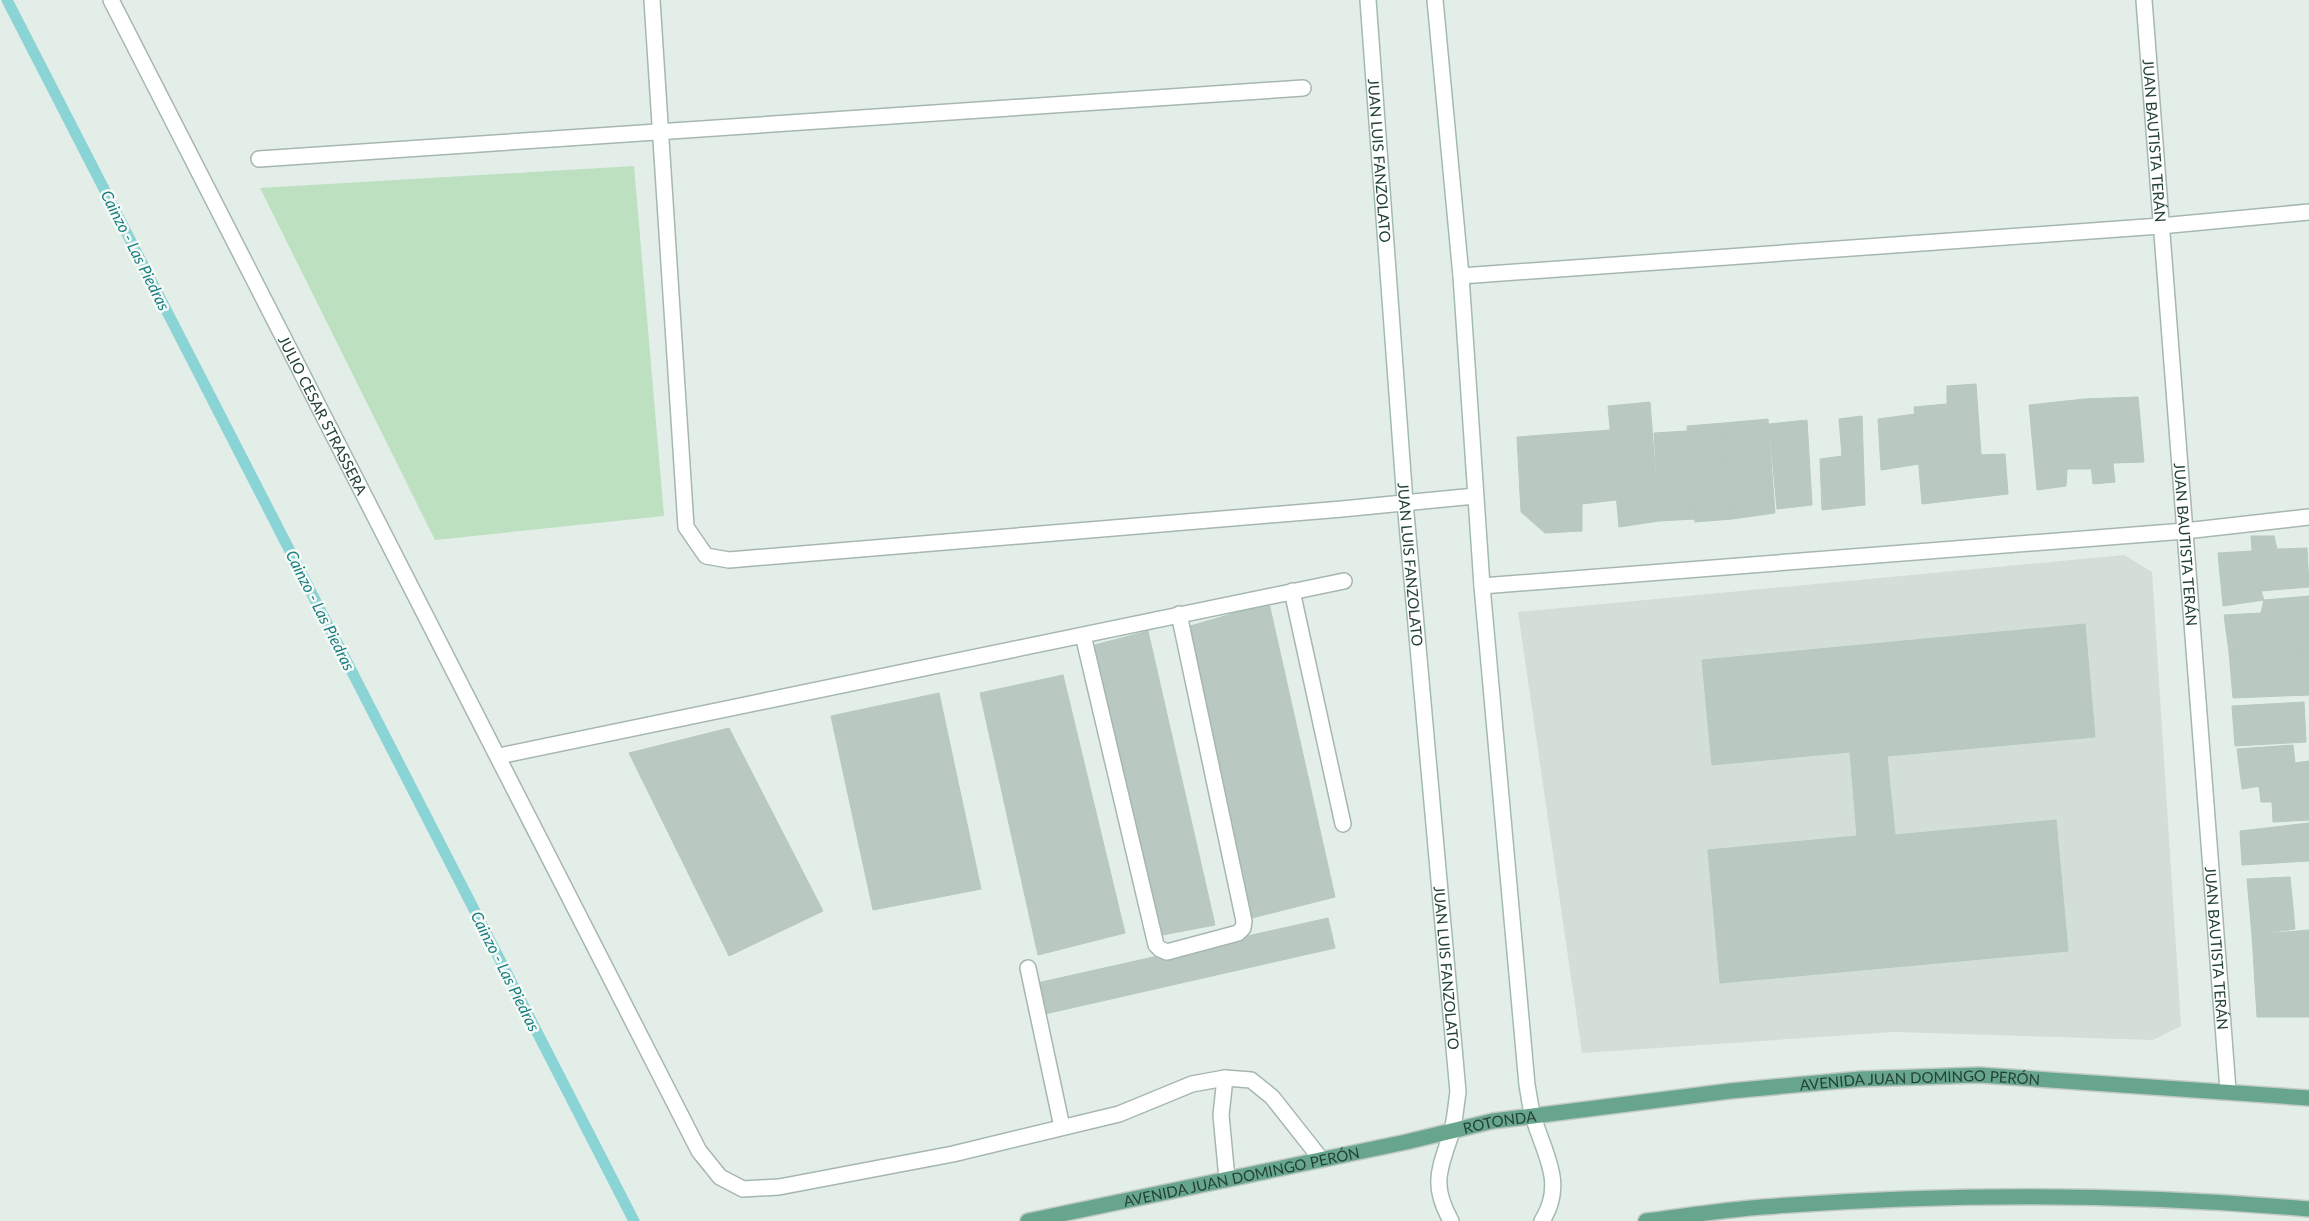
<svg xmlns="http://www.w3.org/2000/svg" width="2309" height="1221" font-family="Lato,sans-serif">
<rect width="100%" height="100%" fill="#e4eee9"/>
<!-- built -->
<path fill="#d2ded7" d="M2124 555 2152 572 2181 1026 2153 1040 1894 1032 1582 1053 1518 612Z"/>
<!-- green -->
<path fill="#bde0c1" d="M634 166 664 516 435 540 260 188Z"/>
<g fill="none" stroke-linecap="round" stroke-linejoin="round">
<!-- stream -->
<path stroke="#8bd4d5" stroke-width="11" d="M7 0 634 1221"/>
</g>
<!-- building -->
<path fill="#b9c9c1" stroke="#b6c9be" d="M1976 384 1981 455 2005 454 2008 494 1922 504 1914 407 1947 404V386Z
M2138 397 2144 462 2113 463 2115 482 2093 484 2084 399Z
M2084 399 2092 469H2067L2066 486 2037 490 2029 405Z
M1650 402 1659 521 1619 527 1608 406Z
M1915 414 1919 464 1881 470 1878 419Z
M1862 416 1865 505 1822 510 1820 459 1842 456 1839 419Z
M1768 419 1775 513 1732 519 1724 423Z
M1807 420 1812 505 1777 509 1769 424Z
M1724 423 1732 519 1695 522 1687 426Z
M1610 430 1616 500 1582 504V531L1545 533 1521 512 1517 437Z
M1687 431 1695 519 1659 521 1654 433Z
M2251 536H2274L2277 549 2307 548 2309 587 2261 591 2264 600 2223 606 2218 553 2252 551Z
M2309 596V651L2229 652 2224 615 2261 613 2264 600Z
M1269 603 1335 897 1248 919 1187 627Z
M2085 624 2095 737 1887 756 1895 835 2056 820 2068 951 1720 983 1708 850 1857 836 1850 752 1712 765 1702 660Z
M1148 631 1215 925 1157 936 1091 646Z
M2309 651V695L2233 698 2229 652Z
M1063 675 1125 933 1038 955 980 693Z
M939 693 981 889 873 910 831 716Z
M2304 702 2306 742 2235 746 2232 706Z
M729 728 823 911 729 956 629 753Z
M2293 745 2295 763 2309 761V778L2242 789 2237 749Z
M2309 779V820L2273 822 2272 802H2261L2259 786Z
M2309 823V861L2242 865 2240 831Z
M2290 877 2295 929 2252 935 2247 879Z
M1328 918 1335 948 1045 1014 1037 983Z
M2309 930V1017H2257L2252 935Z"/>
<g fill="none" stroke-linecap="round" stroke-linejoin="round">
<!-- lane casing -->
<g stroke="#a6b7af" stroke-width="18">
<path id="lane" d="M1292 591 1343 824
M1083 635 1156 945 1160 949 1167 952 1238 933 1243 928 1244 921 1179 614
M499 756 1344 581
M1028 968 1062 1127"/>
</g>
<!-- street casing -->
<g stroke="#a6b7af" stroke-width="18">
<g id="street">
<path id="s1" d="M111 0 699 1151 720 1177 743 1189 779 1187 953 1154 1119 1114 1192 1084 1225 1078 1251 1080 1272 1097 1321 1159"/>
<path d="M652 0 686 527 706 556 729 560 1342 509 1475 496"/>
<path id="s2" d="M2144 0 2228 1090"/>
<path d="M259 159 1303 88"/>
<path d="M1461 276 2160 226 2309 212"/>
<path d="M1482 586 2185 531 2309 517"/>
<path d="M1225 1078 1221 1115 1227 1179"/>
</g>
</g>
<!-- secondary casing -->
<g stroke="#a2bbaf" stroke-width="18">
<g id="secondary">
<path id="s3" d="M1368 0 1405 502 1458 1092C1456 1105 1455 1119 1452 1131 1440 1169 1430 1183 1451 1221"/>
<path d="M1435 0 1461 276 1482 586 1527 1085C1529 1095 1530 1106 1533 1116 1544 1154 1566 1183 1542 1221"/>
</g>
</g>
<!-- primary casing -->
<g stroke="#c1cac6" stroke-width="18">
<g id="primary">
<path id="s4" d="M1028 1221 1406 1142 1493 1121 1730 1091 1860 1079 1979 1075 2309 1098"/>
<path d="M1646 1221C1685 1216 1723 1210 1762 1207 1944 1193 2127 1193 2309 1209"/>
</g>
</g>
<!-- lane -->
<use href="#lane" stroke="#fff" stroke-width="15"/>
<!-- street -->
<use href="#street" stroke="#fff" stroke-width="15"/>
<!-- secondary -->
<use href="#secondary" stroke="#fff" stroke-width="15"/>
<!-- primary -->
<use href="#primary" stroke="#67a68d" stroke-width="15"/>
</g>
<g text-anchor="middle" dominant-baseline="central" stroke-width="5" stroke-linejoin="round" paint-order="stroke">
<!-- street labels -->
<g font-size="15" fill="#234135" stroke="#f5faf7">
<text stroke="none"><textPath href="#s2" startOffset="141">JUAN BAUTISTA TERÁN</textPath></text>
<text stroke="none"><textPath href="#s3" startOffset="161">JUAN LUIS FANZOLATO</textPath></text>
<text stroke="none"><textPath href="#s1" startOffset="466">JULIO CESAR STRASSERA</textPath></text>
<text stroke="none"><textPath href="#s2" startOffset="546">JUAN BAUTISTA TERÁN</textPath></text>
<text stroke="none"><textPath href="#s3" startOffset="566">JUAN LUIS FANZOLATO</textPath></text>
<text stroke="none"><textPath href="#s2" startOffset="951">JUAN BAUTISTA TERÁN</textPath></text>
<text stroke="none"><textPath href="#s3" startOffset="971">JUAN LUIS FANZOLATO</textPath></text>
<text stroke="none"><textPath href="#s4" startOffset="905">AVENIDA JUAN DOMINGO PERÓN</textPath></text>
<text stroke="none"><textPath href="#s4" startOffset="482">ROTONDA</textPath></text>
<text stroke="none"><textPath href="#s4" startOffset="218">AVENIDA JUAN DOMINGO PERÓN</textPath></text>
</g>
<!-- water labels -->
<g font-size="16" font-style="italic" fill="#197e81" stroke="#f5faf7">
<text transform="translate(136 250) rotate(63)">Cainzo - Las Piedras</text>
<text transform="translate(321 610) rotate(63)">Cainzo - Las Piedras</text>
<text transform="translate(506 971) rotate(63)">Cainzo - Las Piedras</text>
</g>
</g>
</svg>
